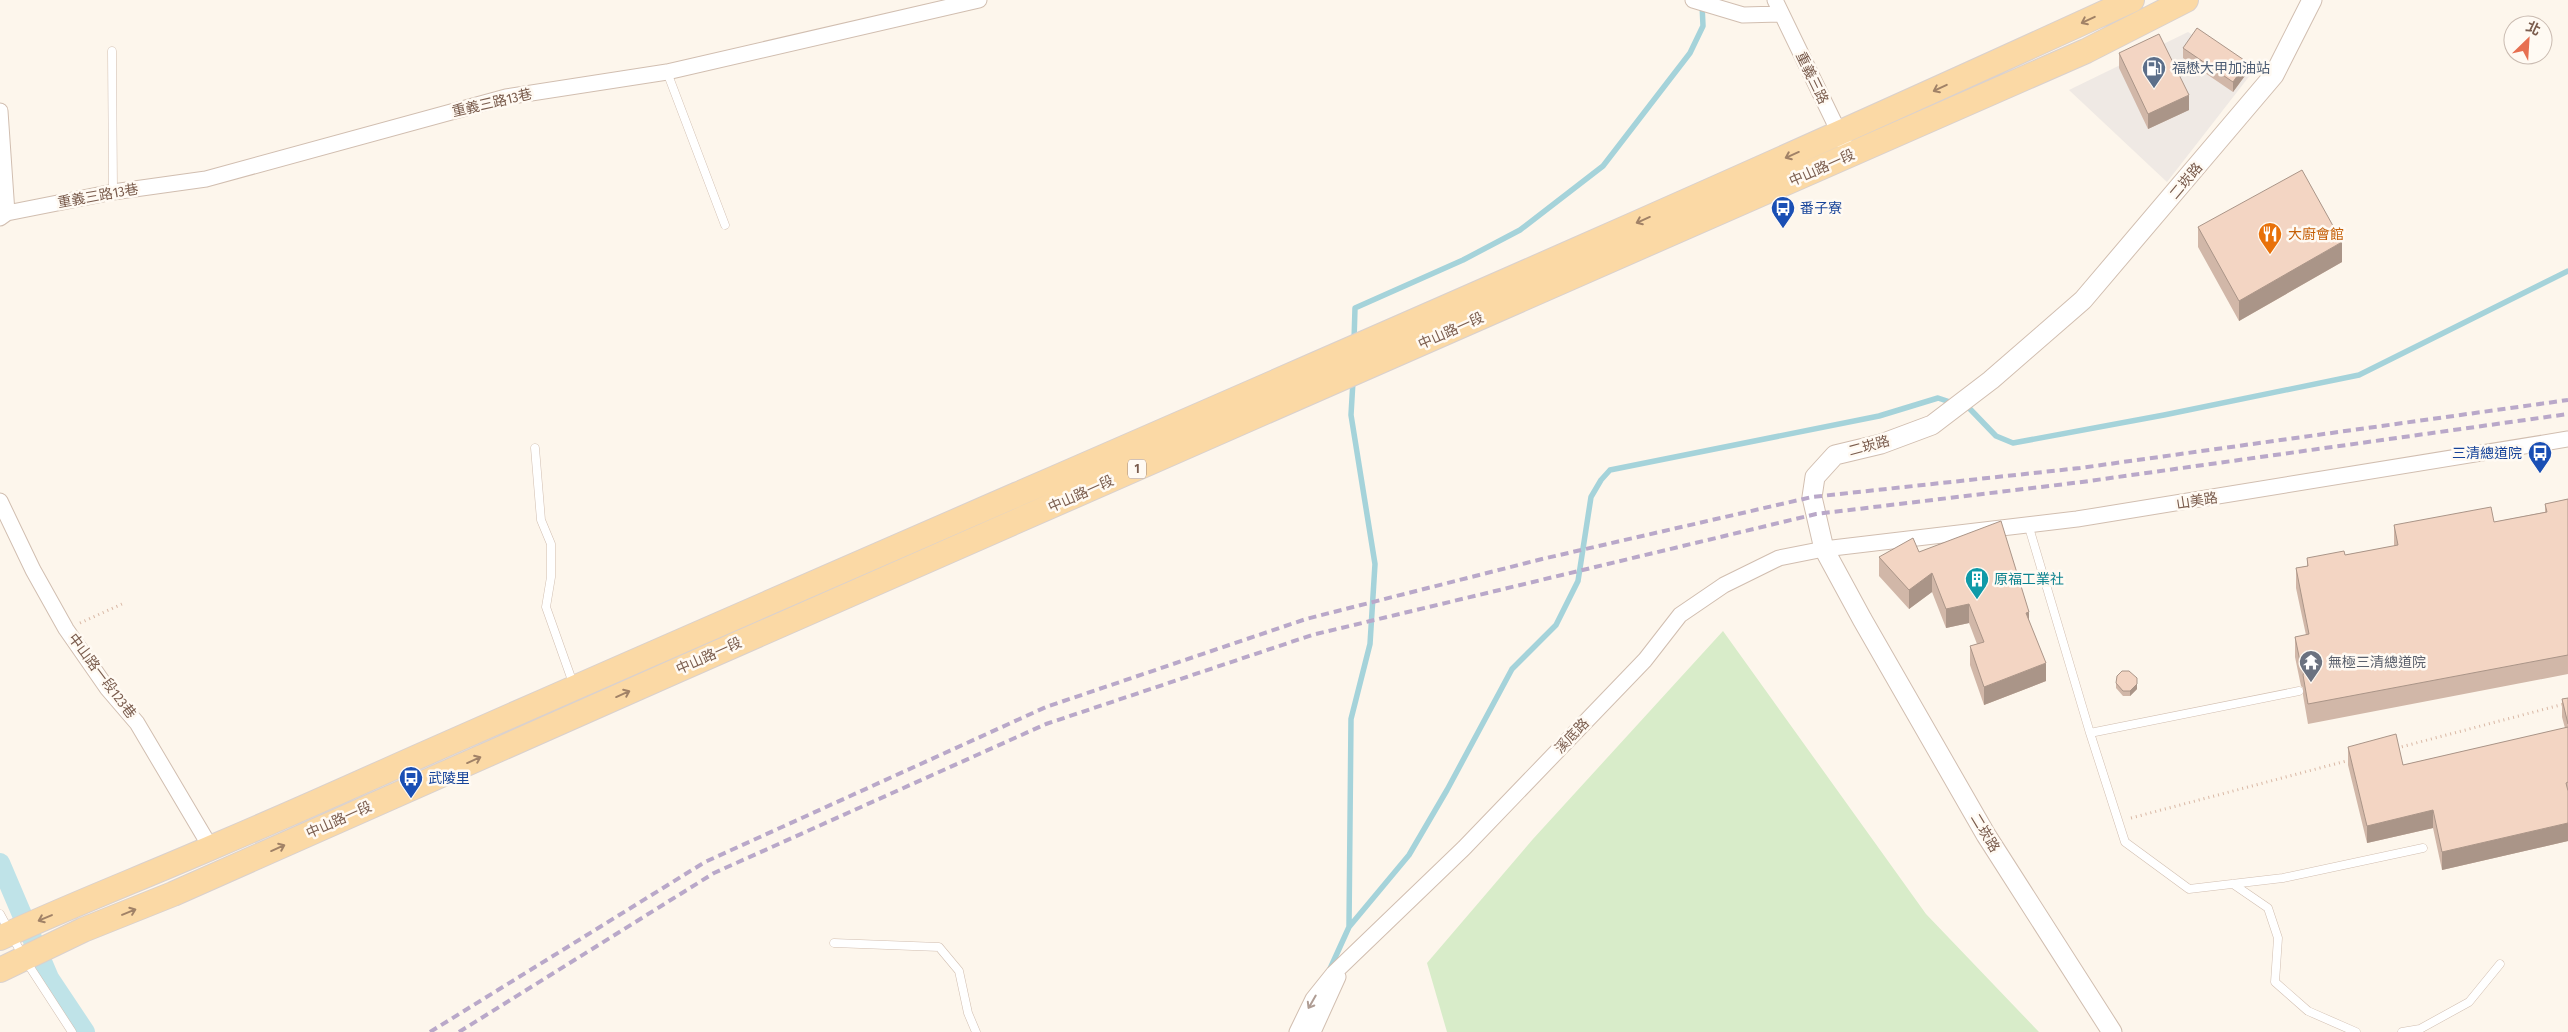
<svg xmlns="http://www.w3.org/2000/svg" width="2568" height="1032" font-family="'Fira Sans Condensed','Noto Sans TC',sans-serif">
<rect width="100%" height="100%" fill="#fdf6ec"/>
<!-- industrial -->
<path fill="#efe9e4" d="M2188 32 2251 74 2167 182 2069 90Z"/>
<!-- green -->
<path fill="#d8ecc9" d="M1723 631 1926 914 2039 1032H1447L1427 963 1533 839Z"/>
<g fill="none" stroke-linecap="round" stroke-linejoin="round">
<!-- stream -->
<path stroke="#a5d3da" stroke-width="5.5" d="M1354 341 1355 308 1463 260 1520 230 1603 166 1690 53 1703 26 1702 4
M1962 406 1970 409 1996 436 2013 443 2164 415 2359 375 2568 271
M1349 927 1351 719 1370 644 1375 564 1351 415 1353 381
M1329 971 1349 927 1409 855 1447 790 1512 669 1556 625 1578 581 1591 497 1601 480 1610 470 1879 416 1938 398 1953 403"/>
<!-- canal -->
<path stroke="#bfe3e8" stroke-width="20" d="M0 863 49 978 85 1032"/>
<!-- service casing -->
<g stroke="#d1beb0" stroke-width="9">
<path id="service" d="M112 51 113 192
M667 72 725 225
M535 448 541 520 551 544V577L546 607 574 686
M2028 524 2090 733 2299 691
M2090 733 2125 842 2189 889 2283 878 2423 848
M2233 884 2268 908 2278 938 2275 982 2308 1011 2356 1032
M0 914 24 958 72 1032
M834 943 939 947 959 971 968 1013 976 1032
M2402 1032 2420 1029 2469 1002 2500 964"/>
</g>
<!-- minor casing -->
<g stroke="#d1beb0" stroke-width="17">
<path id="minor" d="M1693 0 1743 15 1781 14
M1775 0 1850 155
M0 111 7 213
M0 218 7 213 113 192 206 179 506 97 667 72 979 0
M0 501 33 570 66 629 107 688 137 723 211 848
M1297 1032 1313 999 1333 974 1464 848 1645 660 1680 615 1724 585 1779 558 1824 549 2077 519 2568 439
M1313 1032 1338 977"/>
</g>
<!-- tertiary casing -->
<g stroke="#d1beb0" stroke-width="21">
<path id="tertiary" d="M2112 1032 1986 835 1862 619 1824 549 1812 497 1815 477 1835 455 1881 444 1932 425 1991 380 2083 300 2274 75 2312 0"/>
</g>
<!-- primary casing -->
<g stroke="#dad1cd" stroke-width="26">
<path id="primary" d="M0 938C71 905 144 877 215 846 276 820 337 793 397 766 975 510 1558 264 2132 0
M0 970 83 930 173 894 678 670 2086 51 2186 0"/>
</g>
<!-- path -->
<path stroke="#d9b8a5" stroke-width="3" stroke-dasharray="1 4" stroke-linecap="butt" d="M80 623 122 604
M2397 748 2568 703
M2131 818 2350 760"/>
<!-- service -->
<use href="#service" stroke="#fff" stroke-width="8"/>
<!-- minor -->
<use href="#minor" stroke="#fff" stroke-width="15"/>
<!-- tertiary -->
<use href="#tertiary" stroke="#fff" stroke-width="19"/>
<!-- primary -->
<use href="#primary" stroke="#fbd9a5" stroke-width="24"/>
<!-- rail -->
<path stroke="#b9a8c9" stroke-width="4" stroke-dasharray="8 5" stroke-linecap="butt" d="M430 1032 705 862 1046 707 1306 619 1542 559 1812 497 2080 468 2568 400
M459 1032 714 873 1046 724 1312 635 1816 514 2082 482 2568 414"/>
</g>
<!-- wall -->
<path fill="#d1b7a8" d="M2183 48 2247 73 2233 92 2183 58Z
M2119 53 2189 110 2148 129 2119 68Z
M2198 227 2342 262 2239 321 2198 247Z
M2568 499V674L2308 724 2303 695V688L2301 686 2295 657V637L2306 635 2296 588V568L2307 566V558L2345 555 2394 546V525L2494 522 2545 512V504Z
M1919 552 2029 620 2046 681 1984 705 1970 665V646L1977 644 1969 623 1946 628 1932 592 1909 609 1879 576V557Z
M2137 678V689L2130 696H2123L2116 688V683Z
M2568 698V841L2442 870 2433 828 2367 843 2348 765V747L2403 765 2565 728 2562 717V699Z"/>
<!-- shaded-wall -->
<path fill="#aa9588" d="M2247 62V73L2233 92V82Z
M2189 95V110L2148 129V114Z
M2342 242V262L2239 321V301Z
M1932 573V592L1909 609V590Z
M1969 604V623L1946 628V609Z
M2029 612V630L2026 613Z
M2046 663V681L1984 705V687Z
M2137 684V689L2130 696V691Z
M2433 810V828L2367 843V826Z
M2568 823V841L2442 870V852Z"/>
<!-- building -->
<path fill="#f3d5c3" stroke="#aa9588" d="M2197 28 2247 62 2233 82 2183 48Z
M2159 34 2189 95 2148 114 2119 53Z
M2302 170 2342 242 2239 301 2198 227Z
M2568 499V655L2308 704 2303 675 2305 671 2301 666 2295 637 2309 634 2296 568 2308 566 2307 558 2344 551 2345 555 2398 545 2394 525 2491 507 2494 522 2547 512 2545 504Z
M2001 521 2029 612 2026 613 2046 663 1984 687 1970 646 1984 642 1969 604 1946 609 1932 573 1909 590 1879 557 1913 538 1919 552Z
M2122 671H2129L2137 678V684L2130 691H2123L2116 683 2117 676Z
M2568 698V724L2562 699Z
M2568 727V782L2566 783 2568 791V823L2442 852 2433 810 2367 826 2348 747 2396 734 2403 765Z"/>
<!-- one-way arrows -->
<defs><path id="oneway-shaft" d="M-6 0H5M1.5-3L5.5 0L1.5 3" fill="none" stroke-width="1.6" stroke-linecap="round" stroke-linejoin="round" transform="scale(1.25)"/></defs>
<g stroke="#a18267">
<use href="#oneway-shaft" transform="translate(2088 20) rotate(155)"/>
<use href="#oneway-shaft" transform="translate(1940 88) rotate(155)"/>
<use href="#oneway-shaft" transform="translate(1792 155) rotate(156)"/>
<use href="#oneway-shaft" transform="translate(1643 220) rotate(156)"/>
<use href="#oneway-shaft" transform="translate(623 694) rotate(-24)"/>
<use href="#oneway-shaft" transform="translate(474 760) rotate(-24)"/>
<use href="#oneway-shaft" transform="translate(278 848) rotate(-24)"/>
<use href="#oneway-shaft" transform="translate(129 912) rotate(-22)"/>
<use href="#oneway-shaft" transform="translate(45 918) rotate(157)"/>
</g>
<use stroke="#af9d94" href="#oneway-shaft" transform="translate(1312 1002) rotate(120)"/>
<!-- icons -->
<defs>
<g id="fuel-pin" transform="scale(1.25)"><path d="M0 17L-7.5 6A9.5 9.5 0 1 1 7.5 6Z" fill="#5c6f8a" stroke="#fffaf3"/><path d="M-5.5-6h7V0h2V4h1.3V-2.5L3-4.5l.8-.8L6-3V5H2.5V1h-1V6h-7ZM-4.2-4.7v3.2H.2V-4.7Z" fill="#fff"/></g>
<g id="bus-pin" transform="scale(1.25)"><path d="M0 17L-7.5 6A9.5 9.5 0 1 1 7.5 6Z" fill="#1a4fb4" stroke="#fffaf3"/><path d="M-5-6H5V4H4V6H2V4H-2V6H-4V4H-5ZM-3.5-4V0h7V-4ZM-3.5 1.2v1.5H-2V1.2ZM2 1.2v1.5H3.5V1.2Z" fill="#fff"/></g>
<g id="restaurant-pin" transform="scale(1.25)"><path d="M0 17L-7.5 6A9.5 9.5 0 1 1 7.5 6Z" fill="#e8710a" stroke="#fffaf3"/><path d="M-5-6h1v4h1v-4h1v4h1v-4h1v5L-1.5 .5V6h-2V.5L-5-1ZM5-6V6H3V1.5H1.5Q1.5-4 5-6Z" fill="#fff"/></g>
<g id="building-pin" transform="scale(1.25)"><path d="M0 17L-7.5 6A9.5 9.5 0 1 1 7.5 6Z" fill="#0f9aa8" stroke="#fffaf3"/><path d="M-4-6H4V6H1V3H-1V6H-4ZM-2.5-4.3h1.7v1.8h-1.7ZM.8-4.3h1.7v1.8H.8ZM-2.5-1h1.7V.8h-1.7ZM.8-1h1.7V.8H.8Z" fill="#fff"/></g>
<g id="temple-pin" transform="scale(1.25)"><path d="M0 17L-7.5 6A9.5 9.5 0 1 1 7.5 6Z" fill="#6b7280" stroke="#fffaf3"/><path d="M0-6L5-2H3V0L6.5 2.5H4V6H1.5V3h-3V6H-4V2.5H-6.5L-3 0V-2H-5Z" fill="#fff"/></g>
</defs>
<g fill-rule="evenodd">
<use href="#fuel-pin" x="2154" y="68"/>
<use href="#bus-pin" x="1783" y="208"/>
<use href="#restaurant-pin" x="2270" y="234"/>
<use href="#bus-pin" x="2540" y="453"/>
<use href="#building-pin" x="1977" y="579"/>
<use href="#temple-pin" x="2311" y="662"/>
<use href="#bus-pin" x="411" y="778"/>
</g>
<g text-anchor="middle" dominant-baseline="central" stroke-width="5" stroke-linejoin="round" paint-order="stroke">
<!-- shield labels -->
<rect fill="#fffaf3" stroke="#a28b7f" stroke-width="1" x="1128" y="459.5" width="18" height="19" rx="4"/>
<g font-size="12" font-weight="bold" fill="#7a5c4d">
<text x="1137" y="469">1</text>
</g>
<!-- service labels -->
<g font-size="14" fill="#4e5e75" stroke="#fffaf3" text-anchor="start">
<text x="2172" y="68">福懋大甲加油站</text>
</g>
<!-- street labels -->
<g font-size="14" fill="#7a5c4d" stroke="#fffaf3">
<text transform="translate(1812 78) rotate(64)">重義三路</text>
<text transform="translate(492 103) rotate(-13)">重義三路13巷</text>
<text transform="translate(1822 168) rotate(-24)">中山路一段</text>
<text transform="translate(2186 181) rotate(-50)">二崁路</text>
<text transform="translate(98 196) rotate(-10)">重義三路13巷</text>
<text transform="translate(1451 331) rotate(-24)">中山路一段</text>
<text transform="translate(1869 446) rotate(-15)">二崁路</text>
<text transform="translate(1081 494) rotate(-24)">中山路一段</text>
<text transform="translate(2197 501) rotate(-9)">山美路</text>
<text transform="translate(709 656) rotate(-24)">中山路一段</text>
<text transform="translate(102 676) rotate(53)">中山路一段123巷</text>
<text transform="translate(1572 736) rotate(-46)">溪底路</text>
<text transform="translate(339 820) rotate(-24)">中山路一段</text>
<text transform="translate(1985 833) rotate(59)">二崁路</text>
</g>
<!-- transit labels -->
<g font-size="14" fill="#164399" stroke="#fffaf3" text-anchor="start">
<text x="1800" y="208">番子寮</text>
<text x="2522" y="453" text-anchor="end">三清總道院</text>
<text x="428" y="778">武陵里</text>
</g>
<!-- food labels -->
<g font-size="14" fill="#c56008" stroke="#fffaf3" text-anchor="start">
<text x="2288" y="234">大廚會館</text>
</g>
<!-- culture labels -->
<g font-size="14" fill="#0d838f" stroke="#fffaf3" text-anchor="start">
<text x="1994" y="579">原福工業社</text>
</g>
<!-- worship labels -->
<g font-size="14" fill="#5b616d" stroke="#fffaf3" text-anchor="start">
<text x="2328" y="662">無極三清總道院</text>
</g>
</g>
<!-- north arrow -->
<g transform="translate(2528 40) rotate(25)"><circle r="24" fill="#fffaf3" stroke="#cabbb1"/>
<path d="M0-4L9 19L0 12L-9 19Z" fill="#e76f51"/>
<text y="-8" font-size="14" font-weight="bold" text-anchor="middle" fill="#7a5c4d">北</text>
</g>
</svg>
